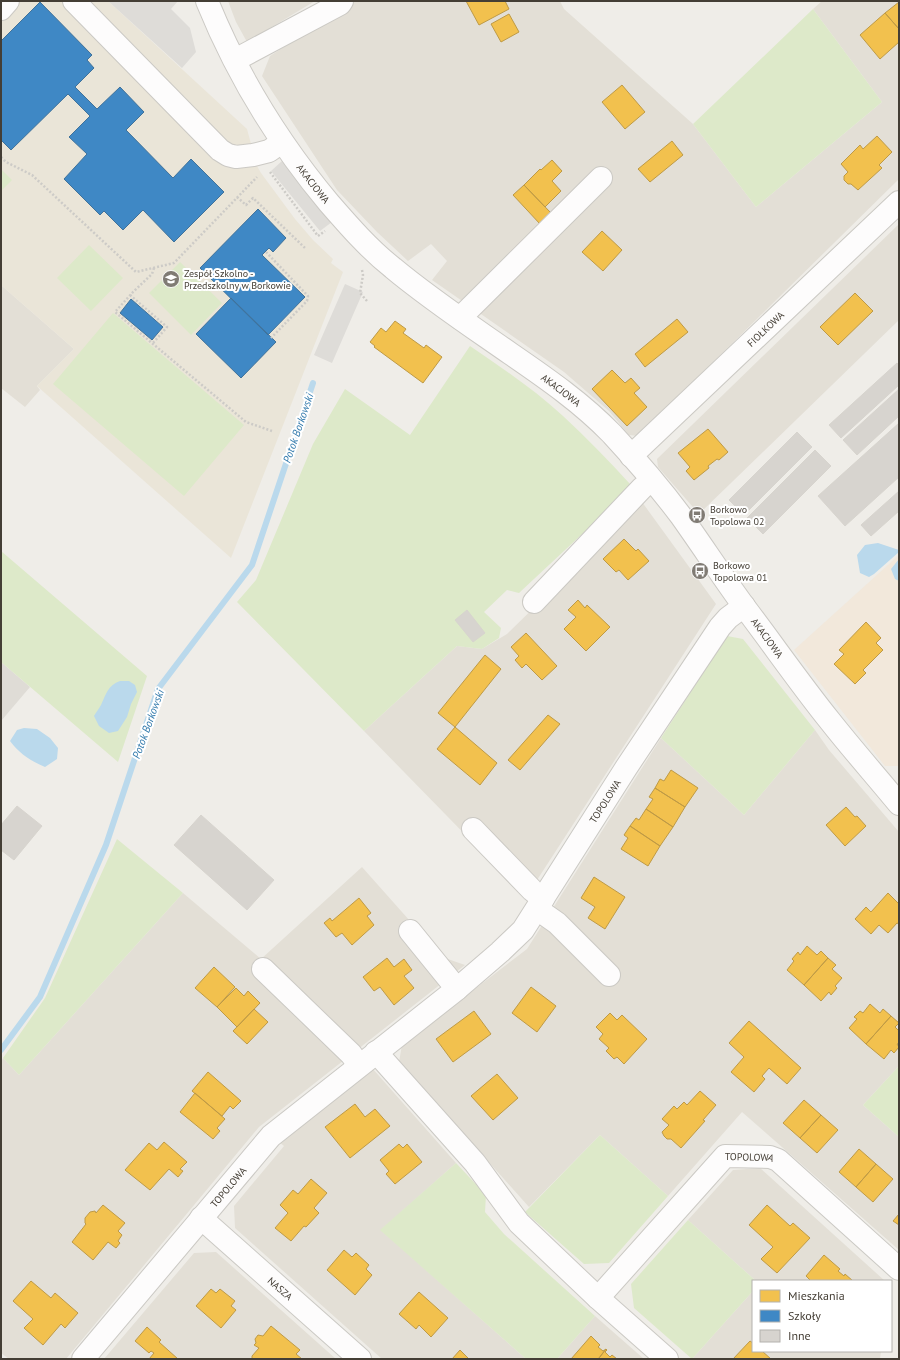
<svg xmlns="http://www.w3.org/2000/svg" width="900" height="1360" font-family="'PT Sans',sans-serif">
<rect width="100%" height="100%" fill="#efede8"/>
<!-- residential -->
<path fill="#e3dfd6" d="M228 1H315L247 42 236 22Z
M355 1H560L564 9 693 124 756 207 882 102 813 9 822 1H899V179L638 436 629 435 609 411 564 372 432 280 447 261 431 244 408 261 377 232 337 190 262 76 270 56Z
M899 224V320L699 514 658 467 657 459Z
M1 285 74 349 37 386 40 390 25 407 1 388Z
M642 502 716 604 526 897 364 731 457 646 482 649 507 634Z
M815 730 829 750 899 832V1066L863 1105 899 1137V1250L742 1112 668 1196 600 1135 529 1207 399 1062 402 1045 527 949 661 738 744 815Z
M362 867 442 957 465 965 259 1127 66 1359H9L1 1353V1062L3 1058 19 1075 183 893 261 959Z
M372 1068 456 1163 381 1230 526 1359H382L235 1228 234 1206 284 1146 279 1142Z
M760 1168 885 1281H756L688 1220 733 1170Z
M216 1252 336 1359H104L194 1253Z
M753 1291V1351H881L880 1359H692Z
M595 1316 644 1359H557Z"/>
<!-- commercial -->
<path fill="#f2e8db" d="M899 555V766H885L794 650Z"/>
<!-- industrial -->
<path fill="#dfdcd6" d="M1 662 30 687 1 721Z"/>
<!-- education -->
<path fill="#eae5d8" d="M1 1H108L247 129 257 166 261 173 295 219 313 240 333 259 331 263 343 272 231 558 37 386 74 349 1 285Z"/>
<!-- green -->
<path fill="#dde9c9" d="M813 9 882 102 756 207 693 124Z
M1 169 12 180 1 191Z
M89 245 123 278 91 311 57 278Z
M180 262 222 303 191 335 149 293Z
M113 313 244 425 184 496 53 384Z
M470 346C502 368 535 390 563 416 587 438 609 461 630 484L625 494 519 593 507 590 484 612 501 628 499 638 482 649 457 646 364 731 237 602 256 580 313 444 345 389 410 435Z
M1 551 147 676 118 762 1 662Z
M727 636 743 639 815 730 744 815 661 738Z
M117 839 183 893 19 1075 3 1058 45 998Z
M899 1066V1137L863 1105Z
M600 1135 668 1196 609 1263 584 1264 525 1212Z
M456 1163 486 1195 485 1212 504 1234 595 1316 557 1359H526L380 1230Z
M688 1220 756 1281H753V1291L692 1359 634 1308 631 1284Z"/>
<!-- parking -->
<path fill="#dedcd8" d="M108 1H178L171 9 190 28 196 52 182 68Z
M282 161 332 222 320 231 271 171Z
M345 284 363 292 332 363 314 355Z"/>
<!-- water -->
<path fill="#bad9ec" d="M878 543 899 550V552L874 574 869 577 860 573 857 555 865 545Z
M899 559V581L895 579 891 569Z
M120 681H129L135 685 137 692 131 704 127 717 118 731 109 733 99 726 94 716C96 712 99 709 101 705 106 694 108 685 120 681Z
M24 728 37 729 50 738 58 748 57 759 45 767C29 760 20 754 10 741L17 730Z"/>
<!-- homes -->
<path fill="#f2c14e" stroke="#be9a46" d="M466 1H505L509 9 479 25Z
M899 2V29L885 13Z
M885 13 899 29V42L880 59 860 35Z
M509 14 519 32 501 42 491 24Z
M622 85 645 112 625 129 602 102Z
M877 136 892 152 879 165 882 168 858 190 851 184H848L844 180V176L848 172 841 164 860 145 863 149Z
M672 141 683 155 650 182 638 169Z
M552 160 562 171 552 181 561 191 545 207 524 185 540 169 541 170Z
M524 185 551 213 540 224 513 195Z
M602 231 622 250 603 271 582 252Z
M855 293 873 311 838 345 820 327Z
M677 319 688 332 645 367 635 354Z
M395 321 406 329 403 333 424 348 426 345 442 357 423 383 374 347 375 346 370 342 381 328 386 332Z
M612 370 625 383 631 378 640 388 634 393 647 407 627 426 592 389Z
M708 429 728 452 719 460 717 459 708 466 709 468 694 480 686 471 690 467 678 453Z
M624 539 636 551 638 549 649 561 628 580 619 570 616 572 603 559Z
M578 600 585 608 587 605 610 627 586 651 564 629 576 617 568 610Z
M866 622 881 638 876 643 883 650 863 670 866 673 855 684 834 664 844 654 839 650Z
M526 633 557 666 542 680 526 664 522 668 515 660 519 656 511 647Z
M485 655 501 669 455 727 438 713Z
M548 715 560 724 520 770 508 760Z
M455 727 497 763 480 785 437 749Z
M671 770 698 788 685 807 655 788 660 779 664 781Z
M655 788 685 807 673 827 646 809 653 799 649 797Z
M846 807 855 817 857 816 866 826 845 846 826 825Z
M646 809 673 827 660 846 630 826 636 818 639 820Z
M630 826 660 846 648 866 621 849 628 838 624 835Z
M594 877 625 897 605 929 588 918 595 907 581 898Z
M888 893 899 904V924L897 923 888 933 879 925 871 934 855 919 866 907 871 912Z
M359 898 371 913 367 916 374 925 352 945 342 933 336 937 324 923 330 918 332 921Z
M807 946 817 955 821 951 828 958 804 985 787 970 794 961 792 959 798 952 800 955Z
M387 958 394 967 404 959 412 970 404 976 414 988 394 1005 380 987 374 991 363 977Z
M828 958 836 965 832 969 842 978 835 986 837 988 831 995 829 992 821 1001 804 985Z
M214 967 235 987 217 1007 195 988Z
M531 987 556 1006 537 1032 512 1013Z
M236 988 244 996 248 991 260 1003 237 1027 217 1007Z
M870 1004 880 1013 883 1009 891 1016 866 1044 849 1028 857 1019 854 1017 860 1011 863 1013Z
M254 1009 268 1022 247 1044 233 1031Z
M474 1011 491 1034 453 1062 436 1039Z
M610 1013 617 1020 622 1015 647 1039 624 1064 617 1057 614 1059 606 1051 609 1048 599 1039 603 1034 596 1027Z
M891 1016 899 1023 895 1027 899 1031V1043L897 1044 899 1047 894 1053 891 1050 884 1059 866 1044Z
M749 1021 801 1068 787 1084 769 1068 762 1076 765 1079 754 1092 731 1072 744 1057 729 1043Z
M208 1072 241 1101 233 1109 230 1106 222 1116 192 1091Z
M497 1074 518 1098 493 1120 471 1096Z
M700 1091 716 1105 703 1120 705 1121 681 1148 671 1139H667L664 1136 662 1132 669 1125 662 1119 674 1106 677 1109 684 1102 687 1105Z
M195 1093 225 1119 217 1128 220 1131 213 1139 180 1112Z
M804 1100 821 1115 800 1138 783 1123Z
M355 1104 365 1117 375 1109 390 1126 350 1158 325 1127Z
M821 1115 838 1130 817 1153 800 1138Z
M164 1142 187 1162 180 1169 183 1171 178 1177 169 1169 150 1190 125 1170 149 1143 157 1150Z
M399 1144 403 1148 407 1144 422 1162 395 1184 386 1174 389 1171 380 1160Z
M859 1149 876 1164 856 1187 839 1172Z
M876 1164 893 1179 873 1202 856 1187Z
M311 1179 327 1193 314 1208 319 1213 306 1227 304 1226 291 1241 275 1228 288 1213 280 1205 293 1190 298 1194Z
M103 1205 125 1223 118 1231 122 1235 118 1241 120 1243 116 1248 108 1242 93 1260 72 1242 86 1224 85 1223V1218L90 1212 95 1211 96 1213Z
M767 1205 790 1226 793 1223 810 1238 777 1273 761 1259 773 1247 749 1225Z
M899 1214V1225L893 1221Z
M344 1250 352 1257 356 1253 369 1265 366 1269 372 1275 355 1295 327 1270Z
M824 1255 840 1269 838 1271 844 1276 845 1274 853 1281H811L806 1276Z
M31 1281 51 1298 55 1293 78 1313 65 1328 61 1324 43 1345 24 1328 33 1319 13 1301Z
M211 1289 216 1293 220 1289 235 1301 231 1306 236 1310 221 1328 196 1306Z
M419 1292 448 1318 431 1337 419 1325 416 1329 399 1314Z
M271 1326 300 1350 296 1354 302 1359H252V1356L259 1348 254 1345 256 1343 255 1339 258 1335 263 1336Z
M147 1327 161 1340 159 1342 178 1359H149L154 1353 151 1351 149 1353 135 1341Z
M591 1336 600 1345 598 1347 603 1351 606 1349 600 1357 598 1359H571Z
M750 1341 753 1343V1351H762L771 1359H733Z
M606 1349 607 1350 605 1352 610 1357 612 1355 617 1359H598Z
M460 1350 469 1359H452Z"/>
<!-- schools -->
<path fill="#3f88c5" stroke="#40729a" d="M40 2 92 55 87 60 94 68 75 87 97 109 120 87 144 112 126 130 173 178 191 159 224 192 174 242 143 210 123 230 104 211 100 215 64 179 87 154 69 137 90 116 68 94 11 150 1 140V41Z
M258 209 286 238 273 252 269 248 262 255 305 297 268 335 200 268Z
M231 298 276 342 241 378 196 334Z
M131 299 163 327 152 340 120 313Z"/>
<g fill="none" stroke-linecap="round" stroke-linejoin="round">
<!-- stream -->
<path stroke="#bad9ec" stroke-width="6" d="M1 1050 40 997 106 845 158 689 252 565 313 383"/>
</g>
<!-- building -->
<path fill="#d7d4cf" stroke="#d7d4ce" d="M897 363 899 365V385L841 438 829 425Z
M899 389V416L857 455 843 440Z
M899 423V477L845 526 818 496Z
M797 432 812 447 744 515 729 500Z
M815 450 831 466 763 534 747 518Z
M899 491V511L871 536 861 525Z
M467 610 485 633 473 642 455 620Z
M17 806 42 826 14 860 1 850V825Z
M201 815 274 880 247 910 174 845Z"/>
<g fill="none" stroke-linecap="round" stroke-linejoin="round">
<!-- minor casing -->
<g stroke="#cbc9c4" stroke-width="24">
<g id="minor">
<path d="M74 1 220 150 228 155 236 157 253 155 269 151 282 142"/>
<path id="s1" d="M207 1C237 75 278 142 329 203 349 226 369 249 393 268 430 299 471 326 511 354 546 378 582 403 612 434 636 460 660 488 681 516 703 547 724 579 746 609 774 646 801 685 830 721 852 749 876 776 899 804"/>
<path d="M1 9 8 1"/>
<path d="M235 60 340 4 342 1"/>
<path d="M461 319 467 311 601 178"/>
<path id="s2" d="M631 456 899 202"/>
<path d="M534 602 642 488 652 480"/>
<path d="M473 829 532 890 543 899"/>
<path d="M537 909 557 923 609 975"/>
<path d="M410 931 457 989"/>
<path d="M263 969 351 1054 359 1065"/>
<path d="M376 1052 475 1163 519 1223 598 1298 667 1359"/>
<path id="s3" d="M201 1218 360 1359"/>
<path id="s4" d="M598 1298 725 1156 770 1157 778 1160 899 1269"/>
<path id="s5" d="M83 1359 271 1136 457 989 500 952 523 930 626 768 720 627 728 618 744 606"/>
</g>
</g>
<!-- path -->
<path stroke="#cdcbc7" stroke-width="2.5" stroke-dasharray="2 2" stroke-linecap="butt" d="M1 157 6 162 32 175 136 272 174 263 257 177
M270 172 318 236 325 231
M237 197 246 205 253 198 305 248
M266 252 308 296 307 301 271 338
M154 268 152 274 133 292 115 312 246 422 272 431
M362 270 363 275 360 293 367 301
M130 295 167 327 153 343"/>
<!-- minor -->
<use href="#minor" stroke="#fdfcfc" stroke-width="22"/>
</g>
<!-- icons -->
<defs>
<g id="school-disc" transform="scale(0.9)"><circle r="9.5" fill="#807b74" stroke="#fff"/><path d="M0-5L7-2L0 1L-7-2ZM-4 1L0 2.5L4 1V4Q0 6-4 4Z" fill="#fff"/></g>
<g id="bus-disc" transform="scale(0.9)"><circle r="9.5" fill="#807b74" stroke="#fff"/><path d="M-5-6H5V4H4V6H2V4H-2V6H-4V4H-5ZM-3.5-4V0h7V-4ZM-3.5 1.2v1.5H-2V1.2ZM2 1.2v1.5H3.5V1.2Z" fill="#fff"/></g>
</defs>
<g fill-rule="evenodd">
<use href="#school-disc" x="171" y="279"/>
<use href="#bus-disc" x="697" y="515"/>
<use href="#bus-disc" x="700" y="571"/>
</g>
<g text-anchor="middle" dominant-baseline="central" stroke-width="4" stroke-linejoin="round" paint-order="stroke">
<!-- street labels -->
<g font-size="10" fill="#443e35" stroke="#fff">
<text stroke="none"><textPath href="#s1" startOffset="212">AKACJOWA</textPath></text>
<text stroke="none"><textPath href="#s2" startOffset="185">FIOŁKOWA</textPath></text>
<text stroke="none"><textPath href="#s1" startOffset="536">AKACJOWA</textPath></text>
<text stroke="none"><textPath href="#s1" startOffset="860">AKACJOWA</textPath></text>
<text stroke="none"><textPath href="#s5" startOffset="770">TOPOLOWA</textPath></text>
<text stroke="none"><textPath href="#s4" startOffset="215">TOPOLOWA</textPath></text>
<text stroke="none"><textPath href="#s5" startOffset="225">TOPOLOWA</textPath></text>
<text stroke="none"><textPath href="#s3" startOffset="106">NASZA</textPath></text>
</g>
<!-- poi labels -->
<g font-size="10" fill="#443e35" stroke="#fff" text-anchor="start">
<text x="184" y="273">Zespół Szkolno -<tspan x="184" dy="12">Przedszkolny w Borkowie</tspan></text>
<text x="710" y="509">Borkowo<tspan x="710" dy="12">Topolowa 02</tspan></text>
<text x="713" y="565">Borkowo<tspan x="713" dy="12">Topolowa 01</tspan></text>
</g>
<!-- water labels -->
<g font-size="11" font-style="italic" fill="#327aac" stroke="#fff">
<text transform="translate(298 428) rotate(-71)">Potok Borkowski</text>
<text transform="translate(148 724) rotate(-70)">Potok Borkowski</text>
</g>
</g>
<!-- border -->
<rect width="900" height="1360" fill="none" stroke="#443e35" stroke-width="4"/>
<!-- legend -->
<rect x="752" y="1280" width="140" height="72" fill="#ffffff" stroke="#b4b2ae"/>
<rect x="760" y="1290" width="20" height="12" fill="#f2c14e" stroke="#b4b2ae"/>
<text x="788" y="1300" font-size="12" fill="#443e35">Mieszkania</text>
<rect x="760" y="1310" width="20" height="12" fill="#3f88c5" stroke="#b4b2ae"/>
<text x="788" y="1320" font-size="12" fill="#443e35">Szkoły</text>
<rect x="760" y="1330" width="20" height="12" fill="#d7d4cf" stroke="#b4b2ae"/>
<text x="788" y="1340" font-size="12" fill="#443e35">Inne</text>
</svg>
